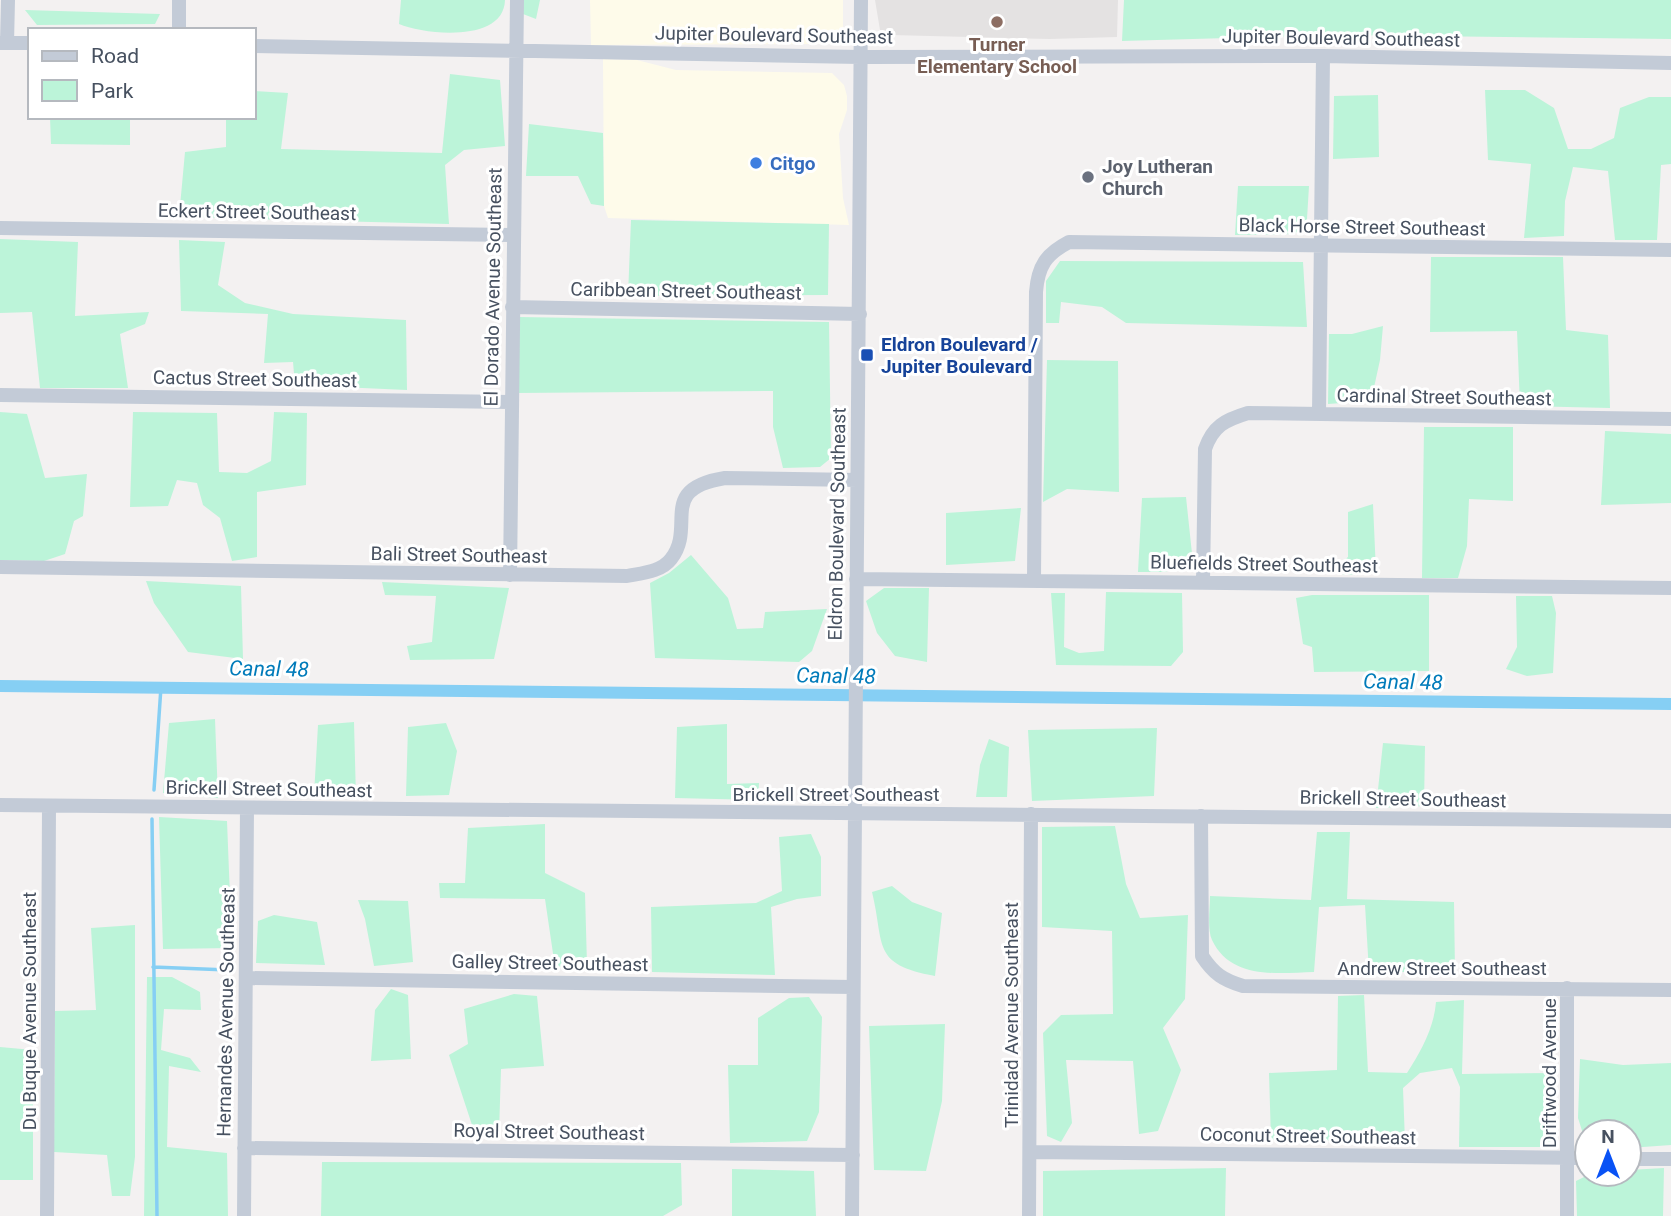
<svg xmlns="http://www.w3.org/2000/svg" width="1671" height="1216" font-family="Roboto,sans-serif">
<rect width="100%" height="100%" fill="#f3f1f1"/>
<!-- commercial -->
<path fill="#fefbea" d="M590 0H843V31L840 42 830 44 591 45Z
M603 59 637 60 676 70 832 73 844 85 847 96V110L839 134 843 198 849 225 608 218 604 206Z"/>
<!-- education -->
<path fill="#e4e2e2" d="M875 0H1118L1117 37 1050 39 891 35 880 30Z"/>
<!-- green -->
<path fill="#bcf4d9" d="M401 0H505C504 43 425 35 399 24Z
M523 0H540L536 19 523 14Z
M1124 0H1671V39L1337 35 1122 41Z
M25 10 160 14 155 24 37 25Z
M450 74 500 80 505 146 464 150 445 165 449 224 179 217 185 152 226 147V117H254V91L288 93 281 149 442 153Z
M1485 90H1525L1554 108 1568 149H1591L1614 138 1620 108 1649 97H1671V164L1661 165 1657 240H1615L1608 171 1573 167 1565 201 1564 236 1524 238 1531 164 1488 160Z
M1378 95 1379 157 1333 159 1334 96Z
M50 117H130V145L51 144Z
M529 124 603 133 604 206 591 204 578 176H526Z
M1238 186H1309L1307 219 1295 234 1235 235Z
M631 220 829 224 828 295 628 296Z
M0 239 78 242 75 316 149 312 145 324 120 334 128 388H40L32 312 0 313Z
M179 240 225 242 218 285 245 303 293 314 406 320 407 390 295 385 293 362 264 363 268 314 181 311Z
M1431 257H1563L1566 330 1608 335 1610 408 1520 406 1517 331 1430 332Z
M1060 261 1303 262 1307 327 1126 323 1102 307 1061 302 1059 323H1046V281Z
M519 317 829 322 831 458 820 467 783 468 773 427V391L516 393Z
M1383 326 1380 360 1371 401 1328 404 1329 334H1352Z
M1047 360 1118 361 1119 492 1067 489 1043 502Z
M0 412 27 414 45 478 87 474 83 516 74 521 65 554 44 561 0 560Z
M133 412 217 413 219 472 247 473 271 461 274 412 307 413 306 485 257 492V557L232 561 220 518 203 505 197 483 177 480 168 506 130 507Z
M1424 427H1513V501L1469 499 1467 546 1458 578H1422Z
M1605 431 1671 434V503L1601 505Z
M1186 497 1193 563 1175 564 1166 572H1138L1142 498Z
M1373 504 1376 572 1346 575 1329 571 1348 557V512Z
M1021 508 1015 561 946 565V513Z
M691 555 728 598 737 629 763 628 765 612 827 609 812 651 799 662 655 658 650 583 669 573Z
M146 581 241 586 243 659 188 652 154 603Z
M382 582 509 588 494 659 410 660 407 646 432 642 436 596 385 595Z
M884 588H929L927 662 895 656 877 633 866 601Z
M1106 592 1182 593 1183 652 1171 666 1056 665 1051 593H1065L1064 647 1079 653 1104 651Z
M1312 595H1429V671L1314 672 1312 647 1303 644 1296 598Z
M1516 596H1552L1556 613 1553 673 1527 676 1506 669 1517 647Z
M215 719 218 798 163 793 169 723Z
M354 722 356 798 314 795 318 725Z
M446 723 457 751 449 795 406 796 408 727Z
M727 724V784L759 783 758 800 675 798 677 727Z
M1157 728 1154 796 1032 801 1028 730Z
M989 739 1009 747 1007 797H976L980 765Z
M1383 743 1425 746 1424 806 1376 808Z
M159 817 227 821 232 948 163 949Z
M545 824V873L585 893 587 965 555 967 545 899 440 898 439 883H465L468 828Z
M1115 826 1126 884 1140 918 1188 915 1185 999 1163 1028 1181 1070 1158 1131 1139 1134 1133 1061 1066 1060 1072 1123 1061 1142 1047 1136 1043 1033 1061 1015 1113 1014 1112 931 1042 927V827Z
M1317 832H1350L1347 899 1454 902 1455 972H1369L1365 905 1319 907 1314 972C1278 973 1231 980 1212 940 1207 929 1210 909 1210 896L1311 900Z
M811 834 821 857V896L797 899 771 907 775 975 652 972 651 907 756 903 782 891 779 837Z
M892 886 912 902 942 913 935 976C871 964 885 946 872 892Z
M358 900 408 901 413 962 374 966 365 919Z
M274 915 317 922 325 965 256 963 258 921Z
M135 925V1157L130 1196H112L107 1155 54 1152 55 1011 96 1010 91 928Z
M147 977H172L200 992 201 1010 164 1009 161 1050 190 1058 201 1072 169 1066 167 1147 227 1153 228 1216H144Z
M391 989 408 995 411 1059 371 1061 375 1010Z
M514 994 537 996 544 1066 501 1069 499 1133 473 1128 449 1055 468 1044 464 1009Z
M1364 995 1368 1072 1407 1073C1421 1051 1434 1028 1436 1002L1464 1000 1462 1074 1554 1073 1556 1137 1548 1147H1459L1460 1087 1452 1068 1420 1073 1403 1088 1405 1142 1271 1140 1269 1073 1337 1070 1338 996Z
M809 997 822 1017 819 1112 807 1141 730 1143 728 1065H758V1018L789 998Z
M945 1024 942 1101 926 1171 874 1170 869 1026Z
M0 1047 33 1050V1180H0Z
M1580 1059 1623 1065 1671 1063V1145L1629 1148V1132H1587V1141L1585 1140 1578 1118Z
M322 1162 681 1163 682 1205 663 1216H321Z
M1226 1168 1225 1216H1043V1171Z
M1664 1168 1663 1216H1577L1576 1181 1590 1174H1629V1170Z
M732 1169 814 1171 816 1216H732Z"/>
<g fill="none" stroke-linecap="round" stroke-linejoin="round">
<!-- stream -->
<path stroke="#86cff4" stroke-width="3.5" d="M154 790 161 687
M152 819 157 1216
M153 967 228 970"/>
<!-- canal -->
<path stroke="#86cff4" stroke-width="12" d="M0 686 1671 704"/>
<!-- minor -->
<path stroke="#c3cbd7" stroke-width="14" d="M179 30V0
M0 43H30
M7 43 8 0
M254 46 860 57 1323 56 1671 63
M0 228 513 235
M512 307 860 314
M0 395 510 402
M1319 414 1323 56
M0 567 627 576C642 573 661 572 671 559 697 526 656 489 725 478L857 480
M510 575 517 0
M856 579 1671 588
M1034 581 1036 292C1038 266 1046 254 1069 242L1671 250
M1203 582 1205 449C1213 426 1225 420 1248 413L1671 419
M0 805 1671 821
M1201 816 1202 956C1214 974 1223 980 1243 986L1671 990
M246 978 853 987
M244 1148 853 1155
M1030 1152 1587 1158
M1629 1159H1671
M47 1216 49 806
M244 1216 247 808
M852 1216 861 0
M1029 1216 1031 814
M1567 1216V988"/>
</g>
<!-- markers -->
<circle fill="#8d6e63" stroke="#fff" stroke-width="2.5" cx="997" cy="22" r="7"/>
<circle fill="#3f7fe0" stroke="#fff" stroke-width="2.5" cx="756" cy="163" r="7"/>
<circle fill="#6b7280" stroke="#fff" stroke-width="2.5" cx="1088" cy="177" r="7"/>
<rect fill="#1a4fb4" stroke="#fff" stroke-width="2.5" x="860" y="348" width="14" height="14" rx="3.5"/>
<g text-anchor="middle" dominant-baseline="central" stroke-width="6" stroke-linejoin="round" paint-order="stroke">
<!-- street labels -->
<g font-size="19" fill="#475160" stroke="#fff">
<text transform="translate(774 35) rotate(1)">Jupiter Boulevard Southeast</text>
<text transform="translate(1341 38) rotate(1)">Jupiter Boulevard Southeast</text>
<text transform="translate(257 212) rotate(1)">Eckert Street Southeast</text>
<text transform="translate(1362 227) rotate(1)">Black Horse Street Southeast</text>
<text transform="translate(493 287) rotate(-89)">El Dorado Avenue Southeast</text>
<text transform="translate(686 291) rotate(1)">Caribbean Street Southeast</text>
<text transform="translate(255 379) rotate(1)">Cactus Street Southeast</text>
<text transform="translate(1444 397) rotate(1)">Cardinal Street Southeast</text>
<text transform="translate(837 524) rotate(-89)">Eldron Boulevard Southeast</text>
<text transform="translate(459 555) rotate(1)">Bali Street Southeast</text>
<text transform="translate(1264 564) rotate(1)">Bluefields Street Southeast</text>
<text transform="translate(269 789) rotate(1)">Brickell Street Southeast</text>
<text x="836" y="794">Brickell Street Southeast</text>
<text transform="translate(1403 799) rotate(1)">Brickell Street Southeast</text>
<text transform="translate(550 963) rotate(1)">Galley Street Southeast</text>
<text x="1442" y="968">Andrew Street Southeast</text>
<text transform="translate(29 1011) rotate(-90)">Du Buque Avenue Southeast</text>
<text transform="translate(226 1012) rotate(-89)">Hernandes Avenue Southeast</text>
<text transform="translate(1011 1015) rotate(-90)">Trinidad Avenue Southeast</text>
<text transform="translate(1549 1073) rotate(-90)">Driftwood Avenue</text>
<text transform="translate(549 1132) rotate(1)">Royal Street Southeast</text>
<text transform="translate(1308 1136) rotate(1)">Coconut Street Southeast</text>
</g>
<!-- education labels -->
<g font-size="19" font-weight="bold" fill="#785e54" stroke="#fff">
<text x="997" y="44">Turner<tspan x="997" dy="22">Elementary School</tspan></text>
</g>
<!-- shop labels -->
<g font-size="19" font-weight="bold" fill="#366cbe" stroke="#fff" text-anchor="start">
<text x="770" y="163">Citgo</text>
</g>
<!-- worship labels -->
<g font-size="19" font-weight="bold" fill="#5b616d" stroke="#fff" text-anchor="start">
<text x="1102" y="166">Joy Lutheran<tspan x="1102" dy="22">Church</tspan></text>
</g>
<!-- transit labels -->
<g font-size="19" font-weight="bold" fill="#164399" stroke="#fff" text-anchor="start">
<text x="881" y="344">Eldron Boulevard /<tspan x="881" dy="22">Jupiter Boulevard</tspan></text>
</g>
<!-- water labels -->
<g font-size="21" font-style="italic" fill="#007bba" stroke="#fff">
<text transform="translate(269 669) rotate(1)">Canal 48</text>
<text transform="translate(836 676) rotate(1)">Canal 48</text>
<text transform="translate(1403 682) rotate(1)">Canal 48</text>
</g>
</g>
<!-- legend -->
<rect x="28" y="28" width="228" height="91" fill="#ffffff" stroke="#b5b9bf" stroke-width="2"/>
<rect x="42" y="51" width="35" height="10" fill="#c3cbd7" stroke="#b5b9bf" stroke-width="2"/>
<text x="91" y="63" font-size="21" fill="#475160">Road</text>
<rect x="42" y="80" width="35" height="21" fill="#bcf4d9" stroke="#b5b9bf" stroke-width="2"/>
<text x="91" y="98" font-size="21" fill="#475160">Park</text>
<!-- north arrow -->
<g transform="translate(1608 1153)"><circle r="33" fill="#ffffff" stroke="#b5b9bf" stroke-width="2"/>
<path d="M0-5L12 26L0 18L-12 26Z" fill="#0952f5"/>
<text y="-10" font-size="19" font-weight="bold" text-anchor="middle" fill="#475160">N</text>
</g>
</svg>
